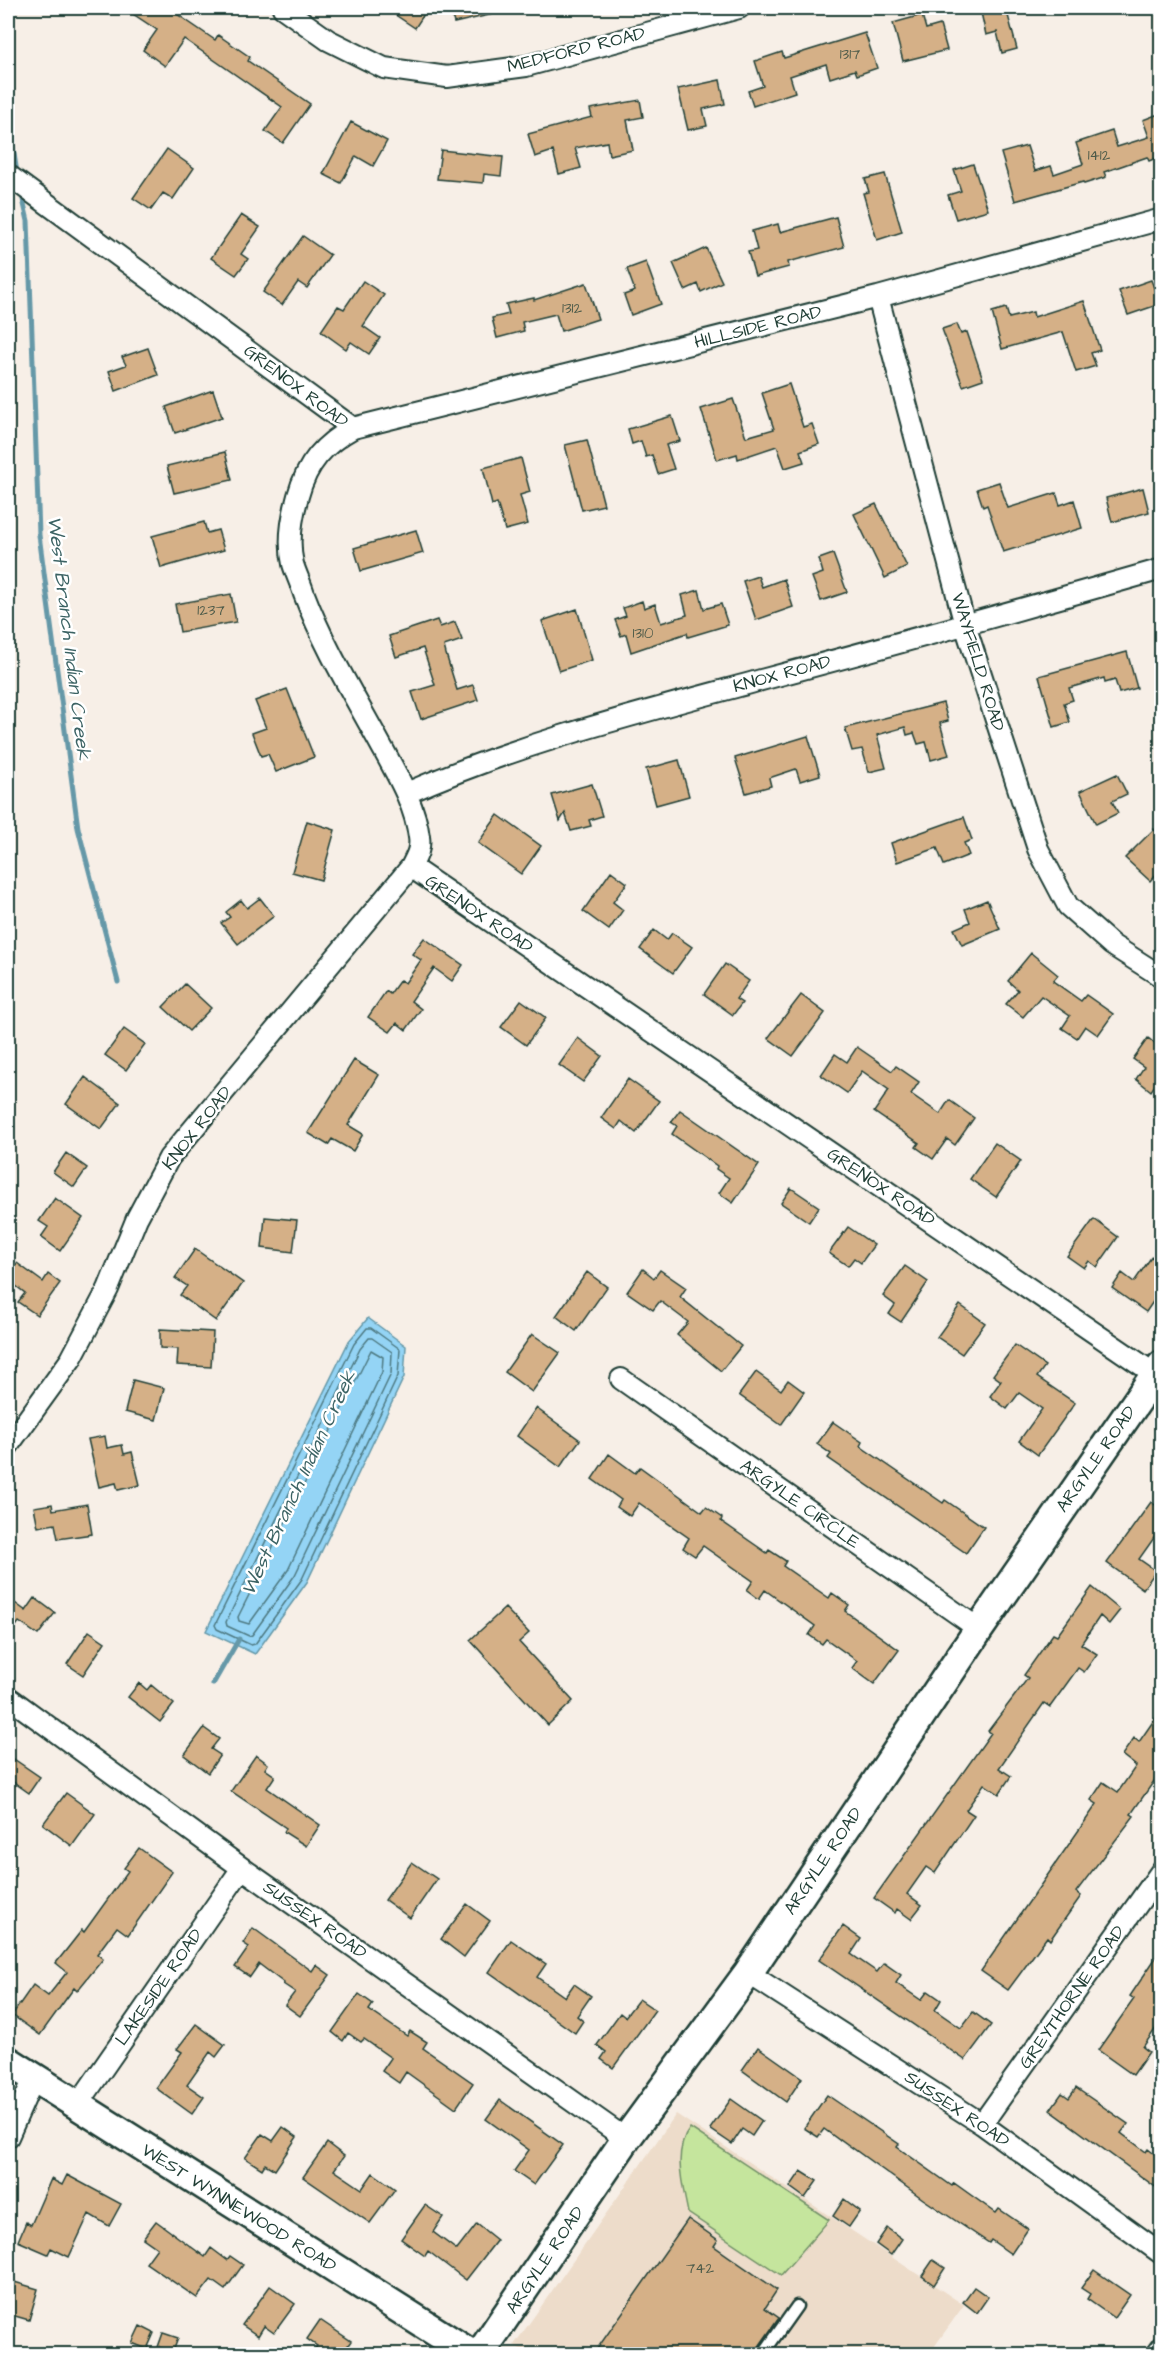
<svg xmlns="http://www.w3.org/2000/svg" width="1169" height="2362" font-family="'Architects Daughter',sans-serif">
<rect width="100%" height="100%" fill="#f7efe7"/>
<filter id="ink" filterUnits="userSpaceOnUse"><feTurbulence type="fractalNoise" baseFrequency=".0167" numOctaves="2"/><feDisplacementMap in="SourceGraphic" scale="12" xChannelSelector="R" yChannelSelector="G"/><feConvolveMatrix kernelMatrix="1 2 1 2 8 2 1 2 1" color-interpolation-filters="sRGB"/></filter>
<g filter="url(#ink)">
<!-- built -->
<path fill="#eddcca" d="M676 2114 964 2305 929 2354H529L514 2345Z"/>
<!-- green -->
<path fill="#c5e59d" stroke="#729168" stroke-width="1.5" d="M690 2128 829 2220 781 2275 688 2213C683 2186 672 2152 690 2128Z"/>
<!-- water -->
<path fill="#94d4f5" stroke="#6598a8" stroke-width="1.5" d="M368 1318 406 1346 404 1377 307 1582 255 1654 206 1631 349 1341Z"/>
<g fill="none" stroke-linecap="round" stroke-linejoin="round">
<!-- shore -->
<path stroke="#4e7981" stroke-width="1.5" d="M367 1328H371L400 1349 398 1376 302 1579 255 1644 251 1645 217 1629 215 1625 354 1344Z
M369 1338H372L392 1352 391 1374 295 1575 252 1635 249 1636 227 1626 226 1622 360 1349Z
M371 1350 383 1357 382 1372 288 1570 249 1624 239 1621 238 1617Z"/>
<!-- stream -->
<path stroke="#6598a8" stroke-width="5" d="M8 116 17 173
M21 191 28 221 39 535 78 828 118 982
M213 1684 239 1639"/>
</g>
<!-- building -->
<path fill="#d5b087" stroke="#1f3d34" stroke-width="1.5" d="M124 8H168L215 40 218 35 250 57 248 61 310 104 283 143 265 131 282 107 184 39 165 66 143 50 157 30Z
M385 8H428L415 28Z
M450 8H494V14L454 23Z
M980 8H1006L1017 49 1002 53 997 32 986 35Z
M922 15 926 29 940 25 947 50 903 61 893 23Z
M865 33 877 68 857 75 855 70 830 78 826 64 790 76 795 92 753 106 748 91 763 86 755 61 782 52 784 58Z
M720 80 725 104 703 109 707 126 688 130 678 89Z
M640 100 643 117 627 120 633 150 609 155 607 142 575 148 581 168 559 174 553 151 535 157 528 134 592 117 590 109Z
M1161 113V166H1159L1156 158 1149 161 1147 157 1104 172 1106 177 1084 184 1083 182 1015 201 1001 153 1027 146 1035 171 1051 166 1054 174 1083 164 1076 143 1112 131 1117 147 1149 137 1143 120Z
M351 122 387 141 373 166 356 156 341 183 323 174Z
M167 149 194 168 173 199 163 193 151 210 133 198Z
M441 150 503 157 501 176 484 174 483 183 437 179Z
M973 164 988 210 956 219 948 195 961 191 954 170Z
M885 174 902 232 877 240 863 193 869 192 865 179Z
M241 215 260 227 241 254 248 259 236 275 211 258Z
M836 217 844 247 788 262 789 267 755 276 748 252 757 250 752 231 778 224 780 232Z
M303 236 330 255 307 288 298 282 282 305 263 292Z
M706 248 722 282 701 292 698 284 685 290 673 263Z
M646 262 661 304 631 315 624 295 635 291 627 269Z
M1151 280 1160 304 1128 315 1119 291Z
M363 281 384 295 363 326 380 338 369 354 351 342 346 349 321 331 338 306 344 309Z
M586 283 598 319 561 331 556 314 522 322 524 331 497 338 492 318 509 314 506 304 534 298V300Z
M1084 301 1100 350 1091 353 1096 366 1076 372 1063 332 1002 349 992 312 1006 308 1009 318 1033 312 1034 317Z
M957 324 961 334 967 332 983 379 963 386 942 329Z
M148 348 158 375 116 391 109 371 126 365 122 357Z
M789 384 803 427 812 424 819 444 800 451 804 462 785 468 777 446 738 459 737 454 717 460 701 409 733 399 746 437 774 429 762 393Z
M213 390 222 417 175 433 166 407Z
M672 416 680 441 666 445 674 469 658 474 652 455 646 457 641 441 632 444 628 429Z
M587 440 604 505 582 510 565 445Z
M225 452 232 480 174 493 167 466Z
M521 458 530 492 520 495 528 524 505 530 497 503 492 505 483 468Z
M999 482 1008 508 1056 493 1060 505 1074 500 1082 528 1003 552 987 505 983 507 977 489Z
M1143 488 1149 512 1112 522 1106 498Z
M876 504 907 567 885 578 854 514Z
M204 522 207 533 218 530 224 550 161 568 152 536Z
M416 530 423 553 361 571 354 548Z
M833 554 847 592 821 601 812 577 823 573 819 559Z
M758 576 762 587 784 579 793 607 756 620 743 581Z
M699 590 704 609 721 604 728 625 688 637 687 633 631 652 626 634 621 636 615 620 626 616 623 608 642 601 644 608 655 604 661 623 687 615 682 595Z
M231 594 236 622 180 632 175 604Z
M577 609 592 660 559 671 542 621Z
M437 620 440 627 455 622 462 640 444 646 446 654 457 690 473 685 478 700 421 719 412 692 435 685 423 648 396 657 389 636Z
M1127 652 1137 688 1119 693 1115 680 1105 683 1104 678 1069 688 1073 700 1064 703 1070 722 1054 727 1039 676Z
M287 689 314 757 276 772 268 754 261 756 252 733 266 728 255 701Z
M943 703 948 721 940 723 949 755 931 760 926 742 918 744 914 733 907 735 905 727 877 735 886 768 869 772 862 749 852 751 845 728Z
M808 736 820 775 800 781 796 769 769 778 771 786 746 793 735 758Z
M679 760 689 796 656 805 646 769Z
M1117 774 1127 794 1112 801 1118 813 1096 824 1080 791Z
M592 784 602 816 589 820 591 826 571 831 565 813 560 821 552 795Z
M498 815 541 846 521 874 478 843Z
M964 817 972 840 964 843 969 855 944 865 937 848 897 862 891 843Z
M307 821 335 830 321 880 292 872Z
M1154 829 1161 837V869L1150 881 1125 858Z
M611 871 627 883 613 902 623 910 609 930 583 911Z
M260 898 274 916 238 944 221 923 230 917 226 912 241 900 247 908Z
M987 900 1000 929 962 945 954 929 970 922 965 909Z
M654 930 667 940 672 933 692 947 673 973 640 949Z
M424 938 463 965 452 981 434 968 411 1001 421 1009 406 1030 397 1023 390 1032 368 1017 386 991 390 994 400 980 405 983 421 960 412 954Z
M1031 953 1058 975 1053 981 1081 1001 1086 995 1113 1014 1098 1035 1085 1026 1077 1038 1062 1028 1070 1016 1041 996 1023 1017 1006 1004 1018 990 1008 981Z
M725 964 749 981 736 999 742 1003 733 1015 704 994Z
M185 984 211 1008 189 1031 163 1007Z
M801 995 825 1013 793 1056 768 1038Z
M521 1000 546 1018 526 1045 501 1027Z
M124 1029 145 1044 126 1070 105 1055Z
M578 1038 602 1056 583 1082 559 1065Z
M1148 1038 1161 1048V1076L1151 1091 1136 1079 1144 1067 1133 1059Z
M857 1047 892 1071 896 1066 919 1082 911 1094 940 1114 949 1100 974 1118 955 1145 947 1139 933 1159 916 1147 919 1143 874 1112 889 1090 862 1071 847 1093 821 1075 835 1054 847 1062Z
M354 1060 379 1075 348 1125 363 1134 353 1151 332 1139 328 1145 308 1133Z
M85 1077 120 1103 101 1129 66 1104Z
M628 1079 659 1101 636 1133 621 1121 616 1129 601 1118Z
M680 1110 759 1165 733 1203 719 1193 729 1178 716 1169 717 1166 672 1134 677 1126 671 1122Z
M995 1143 1021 1161 996 1197 970 1179Z
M66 1153 87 1168 74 1187 53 1172Z
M791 1188 819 1207 809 1222 781 1203Z
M55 1198 83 1218 60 1251 41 1237 48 1227 39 1221Z
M265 1217 297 1220 293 1252 262 1248Z
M1094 1219 1118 1237 1097 1267 1089 1261 1084 1268 1067 1256Z
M848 1227 874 1245 861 1263 854 1258 848 1266 829 1253Z
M195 1249 243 1283 216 1321 180 1295 187 1286 175 1278Z
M1152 1256 1161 1263V1290L1146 1312 1112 1288 1122 1273 1134 1282Z
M17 1263 43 1282 48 1274 60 1283 37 1315 18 1302 25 1293 8 1280V1275Z
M905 1266 928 1282 901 1322 889 1314 895 1305 883 1296Z
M643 1269 654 1278 660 1270 686 1288 680 1297 741 1346 721 1371 677 1335 688 1322 660 1301 653 1310 627 1292Z
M587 1272 607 1287 576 1331 556 1316Z
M960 1305 985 1323 962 1354 937 1337Z
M160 1329 213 1332 211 1367 177 1365 178 1349 160 1348Z
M532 1334 560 1353 532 1392 505 1372Z
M1015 1345 1045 1366 1037 1377 1075 1403 1038 1455 1019 1441 1042 1409 1019 1393 1007 1409 990 1396 1001 1381 993 1375Z
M756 1372 781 1390 788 1380 804 1392 781 1425 739 1395Z
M133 1380 164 1388 156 1420 125 1412Z
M536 1408 580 1440 560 1467 517 1436Z
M833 1422 862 1442 860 1446 943 1503 945 1500 984 1527 966 1553 828 1458 831 1454 817 1444Z
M105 1436 107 1448 122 1445 124 1454 132 1452 140 1485 118 1490 116 1483 99 1487 88 1439Z
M609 1454 635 1473 640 1467 702 1512 706 1507 722 1518 721 1521 767 1553 769 1550 786 1561 783 1566 829 1598 832 1593 849 1605 845 1611 899 1650 874 1684 852 1668 857 1661 826 1639 822 1644 809 1635 815 1626 765 1590 759 1599 747 1590 753 1581 703 1546 695 1556 683 1548 689 1538 639 1503 630 1516 617 1507 621 1500 592 1479Z
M1151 1502 1161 1509V1528L1139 1559 1156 1571 1143 1589 1107 1563Z
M52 1504 53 1510 87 1504 92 1534 58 1539 55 1524 38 1527 34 1507Z
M1092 1587 1120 1610 1109 1624 1100 1616 1081 1644 1097 1654 1084 1672 1078 1668 1050 1707 1044 1703 999 1768 1011 1776 999 1794 984 1784 966 1810 974 1815 935 1873 926 1867 907 1894 922 1905 911 1919 897 1909 895 1913 874 1898 991 1733 988 1731 1028 1678 1024 1675 1053 1634 1057 1636Z
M8 1598 26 1611 35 1598 55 1613 38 1635 19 1622 8 1637Z
M505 1608 529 1633 519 1642 573 1701 548 1725 470 1640Z
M89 1631 105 1642 83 1675 67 1664Z
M139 1683 147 1690 151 1685 174 1704 160 1722 128 1697Z
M1161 1710V1771L1131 1814 1134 1816 1076 1892 1081 1896 1050 1940 1047 1937 1008 1990 981 1971 1097 1804 1091 1800 1103 1782 1118 1792 1136 1766 1122 1755 1134 1738 1139 1742Z
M204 1728 219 1739 211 1749 220 1755 208 1773 184 1755Z
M8 1755 40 1777 29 1793 8 1778Z
M256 1755 268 1764 265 1769 275 1776 267 1788 320 1825 306 1846 284 1832 286 1828 231 1791Z
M66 1793 95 1814 72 1846 43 1824Z
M139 1848 172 1872 128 1935 117 1927 97 1954 103 1959 77 1991 74 1988 40 2035 12 2015 33 1985 48 1996 67 1972 56 1963 82 1930 84 1932 128 1871 124 1868Z
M412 1862 437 1879 410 1918 385 1900Z
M467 1904 490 1921 464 1957 441 1939Z
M843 1926 861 1939 851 1954 877 1972 884 1963 901 1975 896 1983 921 2000 928 1991 941 2000 935 2010 961 2028 973 2012 991 2025 965 2060 819 1960Z
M253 1928 312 1971 316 1965 330 1975 300 2016 285 2005 295 1992 283 1984 284 1983 259 1964 250 1977 235 1967 249 1947 243 1943Z
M511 1940 546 1964 537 1977 565 1997 574 1984 591 1996 577 2016 583 2021 575 2033 489 1972Z
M1161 1950V2021L1143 2047 1149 2052 1133 2075 1098 2050 1134 1999 1130 1996Z
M359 1994 373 2004 369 2010 407 2036 410 2031 427 2042 423 2048 473 2083 456 2108 406 2072 399 2083 382 2071 391 2058 364 2039 361 2042 348 2033 343 2041 332 2032Z
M639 1999 655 2010 613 2068 601 2059 606 2052 597 2045 620 2013 625 2017Z
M196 2024 225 2045 216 2057 210 2052 187 2085 204 2097 192 2114 156 2088 182 2052 177 2049Z
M758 2047 802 2078 786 2102 742 2070Z
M1076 2088 1128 2124 1121 2133 1146 2152 1148 2149 1161 2159V2191L1050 2110 1062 2093 1069 2098Z
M827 2095 899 2144 897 2147 952 2186 954 2183 996 2213 999 2209 1028 2229 1011 2254 991 2240 989 2243 923 2199 840 2139 839 2140 824 2129 818 2137 804 2128Z
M731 2099 762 2121 752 2136 742 2129 732 2144 710 2129Z
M500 2100 563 2145 534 2185 514 2171 529 2150 486 2119Z
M283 2127 297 2137 275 2170 265 2164 262 2169 245 2158 262 2134 273 2141Z
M327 2143 344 2156 334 2170 362 2189 373 2173 395 2189 370 2223 303 2177Z
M801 2171 817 2181 805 2198 790 2187Z
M67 2175 121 2204 109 2226 89 2214 69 2257 51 2248 48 2254 18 2241 26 2222 31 2225 51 2179 62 2185Z
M844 2199 860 2211 849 2227 833 2216Z
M425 2205 443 2217 433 2232 457 2250 477 2224 497 2240 466 2280 428 2251 425 2256 401 2239Z
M688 2219 718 2240 714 2246 777 2290 765 2308 779 2318 753 2355H605L597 2349Z
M156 2221 205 2257 211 2248 227 2260 230 2256 243 2265 225 2290 211 2280 197 2298 146 2263 157 2248 143 2238Z
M887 2228 902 2239 891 2255 876 2244Z
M933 2260 945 2268 934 2285 922 2276Z
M1094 2270 1130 2295 1114 2318 1087 2299 1090 2294 1081 2288Z
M11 2281 38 2289 29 2320 8 2314V2295Z
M270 2286 295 2304 274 2333 264 2326 258 2336 242 2325Z
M974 2287 988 2297 977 2313 963 2302Z
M320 2320 351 2341 342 2354 334 2348 329 2355H311L317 2346 307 2339Z
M140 2326 154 2333 147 2349 132 2343Z
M163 2333 178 2338 173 2352 158 2347Z"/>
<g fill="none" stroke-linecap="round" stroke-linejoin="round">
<!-- lane casing -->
<g stroke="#1f3d34" stroke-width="15">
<path id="lane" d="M763 2354 797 2306"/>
</g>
<!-- street casing -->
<g stroke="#1f3d34" stroke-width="24">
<path id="street" d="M283 8 328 40 384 68 447 77 526 66 739 8
M8 175 353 428C324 444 307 463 298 496 292 517 288 543 293 564 296 574 301 584 304 594 325 649 355 697 383 749 398 777 415 805 419 837 421 849 416 857 411 867L1162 1379
M878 297 965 625 1038 849 1068 906 1112 945 1162 977
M353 428 878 297 1162 219
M407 793C522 742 644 712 765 679 897 644 1029 607 1162 569
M621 1379 979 1629
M8 1446 71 1359 108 1289 137 1218 169 1158 411 867
M8 1697 242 1868 626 2139
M748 1973 982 2124 1162 2254
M77 2106 242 1868
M982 2124 1162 1870
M8 2137 34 2078
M1156 2354 1162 2346"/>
</g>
<!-- secondary casing -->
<g stroke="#1f3d34" stroke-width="33">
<path id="secondary" d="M8 2061 471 2354
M480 2354 626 2139 748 1973 979 1629 1162 1365"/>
</g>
<!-- lane -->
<use href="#lane" stroke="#fff" stroke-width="10"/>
<!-- street -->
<use href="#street" stroke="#fff" stroke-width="20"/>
<!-- secondary -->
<use href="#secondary" stroke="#fff" stroke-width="28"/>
</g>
</g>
<g text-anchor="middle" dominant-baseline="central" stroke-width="5" stroke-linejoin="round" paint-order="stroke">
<!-- number labels -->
<g font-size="15" fill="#4c5a49">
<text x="850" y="54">1317</text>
<text x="1099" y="155">1412</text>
<text x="572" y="308">1312</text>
<text x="211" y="610">1237</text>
<text x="643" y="633">1310</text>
<text x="700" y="2268">742</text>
</g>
<!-- street labels -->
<g font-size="18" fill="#1f3d34" stroke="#fff">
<text transform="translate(576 50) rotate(-14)">MEDFORD ROAD</text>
<text transform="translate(758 327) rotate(-14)">HILLSIDE ROAD</text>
<text transform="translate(296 386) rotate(37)">GRENOX ROAD</text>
<text transform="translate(978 662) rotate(73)">WAYFIELD ROAD</text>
<text transform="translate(782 674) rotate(-15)">KNOX ROAD</text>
<text transform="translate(479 914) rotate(34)">GRENOX ROAD</text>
<text transform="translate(197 1128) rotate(-52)">KNOX ROAD</text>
<text transform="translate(881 1187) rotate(34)">GRENOX ROAD</text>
<text transform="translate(1096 1459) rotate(-55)">ARGYLE ROAD</text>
<text transform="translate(800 1504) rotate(35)">ARGYLE CIRCLE</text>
<text transform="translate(823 1861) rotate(-56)">ARGYLE ROAD</text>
<text transform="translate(315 1920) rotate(35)">SUSSEX ROAD</text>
<text transform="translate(159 1987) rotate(-55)">LAKESIDE ROAD</text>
<text transform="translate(1072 1997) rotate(-55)">GREYTHORNE ROAD</text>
<text transform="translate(957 2109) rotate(34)">SUSSEX ROAD</text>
<text transform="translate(239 2208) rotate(32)">WEST WYNNEWOOD ROAD</text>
<text transform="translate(545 2260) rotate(-56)">ARGYLE ROAD</text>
</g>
<!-- water labels -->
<g font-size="20" font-style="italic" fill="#3c6364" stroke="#fff">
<text transform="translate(69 638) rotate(83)">West Branch Indian Creek</text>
<text transform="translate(299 1483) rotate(-65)">West Branch Indian Creek</text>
</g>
</g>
<!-- margin -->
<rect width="1169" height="2362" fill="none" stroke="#fff" stroke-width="30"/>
<rect x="15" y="15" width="1139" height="2332" fill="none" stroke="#1f3d34" stroke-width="2" filter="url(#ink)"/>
</svg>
